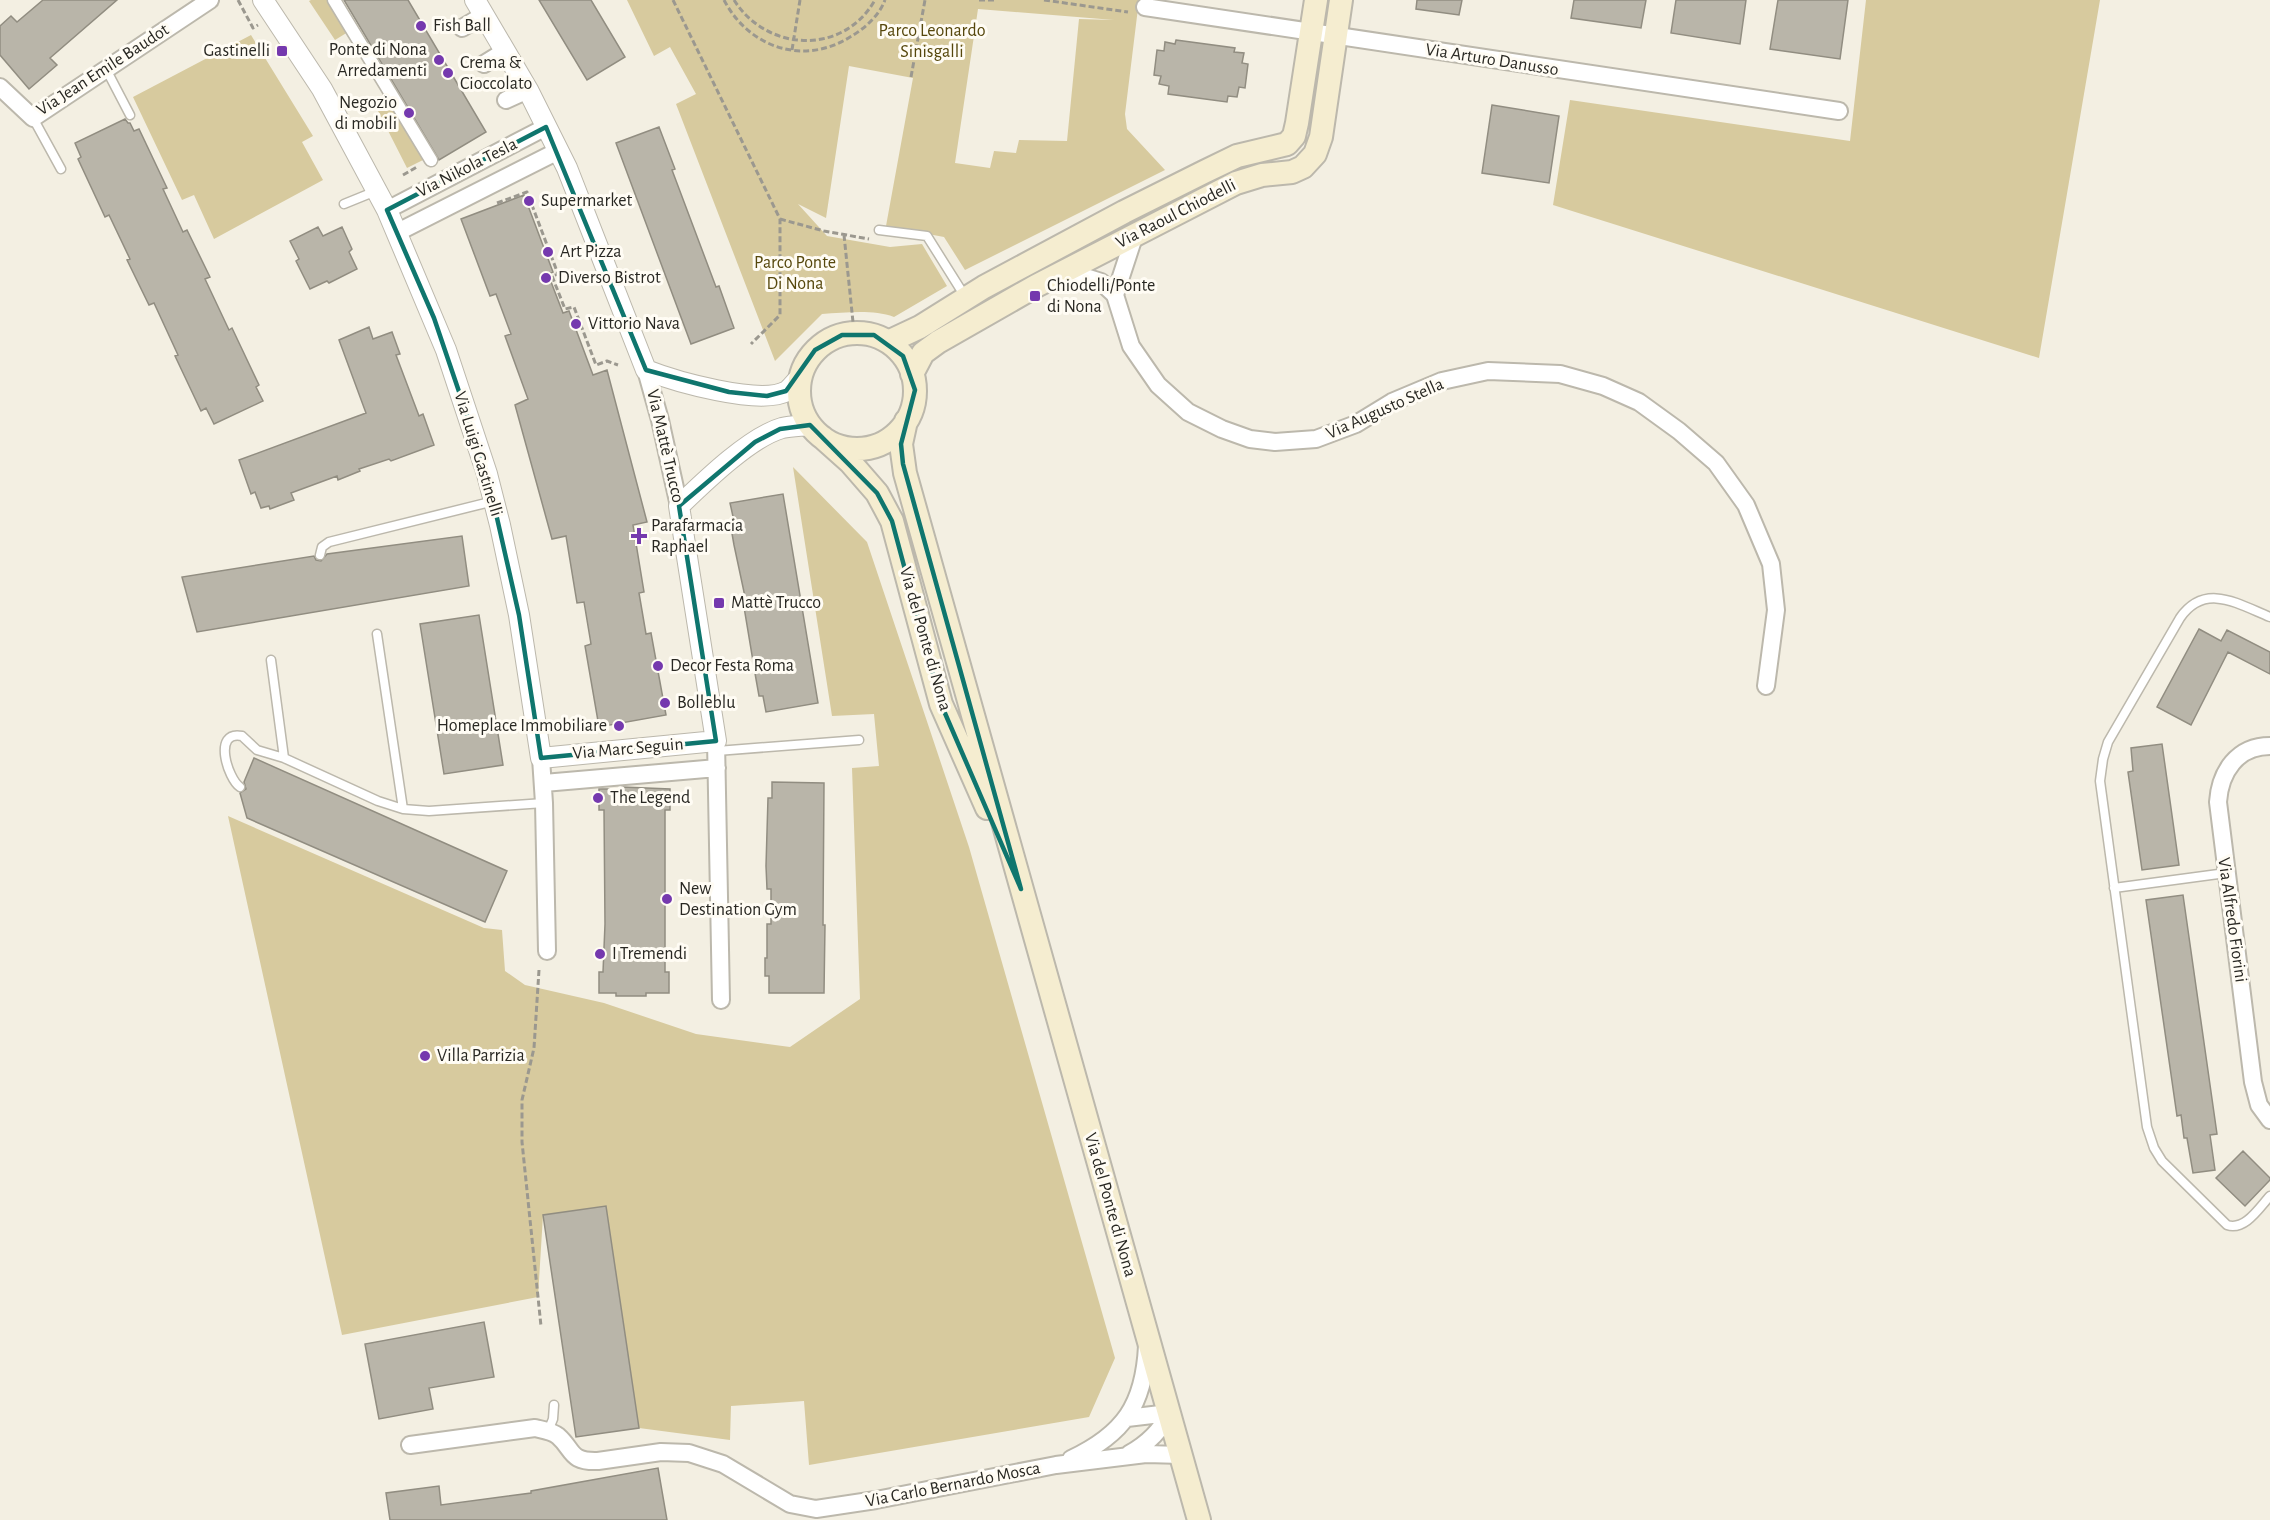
<svg xmlns="http://www.w3.org/2000/svg" width="2270" height="1520" font-family="'Alegreya Sans',sans-serif">
<rect width="100%" height="100%" fill="#f3efe2"/>
<!-- green -->
<path fill="#d7ca9e" fill-rule="evenodd" d="M311 0H328L348 32 335 40 309 1Z
M627 0H1139L1125 114 1127 129 1165 170 965 270 944 237 886 226 913 78 849 66 826 218 798 204 827 236 890 247 922 244 947 286 894 317C872 309 845 313 822 314L775 361 676 104 696 94 670 47 654 56ZM978 9 1114 20 1079 19 1067 141 1019 140 1016 153 994 151 990 168 955 163Z
M1866 0H2100L2039 358 1553 205 1570 100 1850 141Z
M251 35 313 136 302 142 323 180 214 239 194 195 182 200 133 97Z
M388 102 423 160 407 168 377 109Z
M793 467 867 542 969 847 1115 1358 1089 1417 809 1465 804 1401 731 1406 730 1440 639 1428 606 1206 543 1215 538 1297 342 1335 228 816 484 928 502 930 505 971 525 985 604 1003 696 1034 790 1047 860 999 852 768 879 766 874 714 832 716Z"/>
<!-- building -->
<path fill="#b9b5a9" stroke="#918d81" stroke-width="1.5" d="M43 0H117L50 58 57 65 29 89 0 55V26L11 16 17 22Z
M344 0H408L486 132 439 160Z
M539 0H591L625 57 587 80Z
M1417 0H1462L1459 15 1416 9Z
M1574 0H1646L1641 28 1571 18Z
M1676 0H1746L1740 44 1671 33Z
M1778 0H1848L1840 59 1770 49Z
M1176 40 1235 48 1234 52 1244 53 1242 63 1248 64 1245 88 1239 87 1237 97 1228 96 1227 102 1168 94 1169 86 1159 84 1161 76 1154 75 1157 50 1164 51 1165 42 1175 44Z
M1492 105 1559 116 1549 183 1482 173Z
M125 119 128 123H130L134 131 139 129 167 188 163 189 183 232 187 230 210 277 205 279 229 330 232 328 259 385 256 387 263 401 214 424 206 408 201 411 175 356 178 355 154 303 149 305 127 260 130 259 109 215 105 217 78 159 81 157 75 143Z
M659 127 675 169 672 170 716 287 719 286 734 328 691 344 616 143Z
M524 195 553 272 548 274 563 313 569 311 593 375 607 370 647 522 633 525 644 592 639 593 646 634 651 633 666 715 599 727 585 646 591 644 584 602 577 603 566 536 552 539 515 405 528 399 505 336 511 334 496 294 490 296 461 219Z
M318 227 323 236 342 227 352 249 349 252 357 269 329 283 327 281 310 289 296 261 299 259 290 241Z
M369 327 373 339 392 332 400 354 396 355 419 416 423 414 434 445 391 461 389 459 359 469 360 471 338 480 337 476 291 493 294 500 270 509 269 506 261 508 255 492 251 494 239 460 366 413 339 340Z
M783 494 818 703 766 712 763 696H759L756 679 744 607 747 606 734 545 730 522 734 521 730 503Z
M462 536 469 586 197 632 182 577 314 556 316 560 321 561 327 554Z
M479 615 503 765 444 774 420 624Z
M2199 629 2221 641 2227 630 2270 652V674L2228 652 2191 725 2157 707Z
M2162 744 2179 865 2142 870 2128 772 2133 771 2131 748Z
M254 758 507 871 485 922 247 818 240 793 246 789 244 782Z
M772 782 824 783 823 925H825L824 993H769V976H765V958H767V924H771V889H767L766 866 768 798H772Z
M622 787 670 789V810H665V972H669V993H646V996H616V993H599V972H603L605 924 604 810H599V789H622Z
M2183 895 2217 1134 2210 1135 2215 1170 2193 1173 2187 1138H2184L2181 1115 2177 1116 2146 900Z
M2243 1151 2270 1178V1180L2245 1206 2216 1178Z
M606 1206 639 1428 576 1437 543 1215Z
M484 1322 494 1377 429 1388 433 1409 379 1419 365 1344Z
M658 1468 667 1520H390L386 1493 439 1486 441 1505 531 1493V1491Z"/>
<g fill="none" stroke-linecap="round" stroke-linejoin="round">
<!-- service casing -->
<g stroke="#bcb8ac" stroke-width="11">
<path id="service" d="M106 69 130 115
M33 118 61 169
M344 204 376 191
M879 230 927 236 966 298
M320 555 322 547 329 542 494 501
M2270 617C2238 604 2205 582 2180 618L2108 742 2103 759 2100 781 2147 1127 2154 1148 2162 1161 2227 1225C2245 1231 2259 1208 2270 1196
M377 634 403 809 429 811 544 803
M271 660 284 758 378 801 403 809
M717 751 859 740
M240 787C228 779 212 730 242 736L257 750 284 758
M2114 888 2226 873
M548 1431 553 1419 554 1405"/>
</g>
<!-- pedestrian casing -->
<g stroke="#bcb8ac" stroke-width="15">
<path id="pedestrian" d="M334 0 431 160"/>
</g>
<!-- minor casing -->
<g stroke="#bcb8ac" stroke-width="20">
<path id="minor" d="M1145 7 1839 111
M462 28 484 15
M484 64 505 51
M0 87 33 118 210 0
M506 100 528 90
M387 210 546 127
M398 232 558 151
M1062 272 1082 276 1101 282 1115 295 1131 346 1158 385 1188 412 1222 429 1250 439 1275 442 1316 439 1356 424 1392 402 1442 381 1488 371 1560 374 1603 386 1639 402 1679 431 1716 463 1746 505 1771 564 1776 610 1766 686
M1115 295 1135 234
M646 370 660 420 679 506
M716 741 721 1000
M2270 746C2237 746 2220 772 2218 802L2253 1082 2259 1105 2270 1120
M541 758 544 803 547 951
M544 783 717 768
M1127 1418 1169 1413
M410 1445 535 1428C543 1430 552 1431 558 1436 574 1450 569 1462 598 1461L661 1452 689 1453 723 1464 790 1504 816 1509 876 1500 1056 1465 1146 1454 1182 1455
M1129 1454C1147 1444 1161 1431 1169 1413
M1071 1459C1124 1434 1144 1405 1147 1346"/>
</g>
<!-- tertiary casing -->
<g stroke="#bcb8ac" stroke-width="22">
<path id="tertiary" d="M263 0 322 89 387 210 446 350 487 474 500 525 519 615 541 758 716 741 679 506C704 482 750 437 782 428 791 426 801 426 810 425
M475 0 528 90 567 168 646 370C674 381 760 406 787 391 791 388 796 381 800 378"/>
</g>
<!-- secondary casing -->
<g stroke="#bcb8ac" stroke-width="26">
<path id="secondary" d="M799 391a58 58 0 1 1 116 0a58 58 0 1 1-116 0Z
M888 342 920 327 984 287 1124 212 1204 172 1237 156 1287 144 1294 136 1297 123 1316 0
M912 374 923 353 938 342 1036 286 1236 183 1262 175 1292 172 1303 167 1315 154 1321 137 1341 0
M906 421 901 444 905 473 1199 1520
M822 437 850 462 877 493 892 521 941 704 987 808"/>
</g>
<!-- path -->
<path stroke="#9b988f" stroke-width="3" stroke-dasharray="6 3" stroke-linecap="butt" d="M238 0 253 28 258 25
M673 0 780 219V315L751 344
M724 0C749 48 804 66 850 37 864 29 879 16 885 0
M734 0C767 52 843 56 875 0
M979 0H994
M1044 0 1128 12
M792 50 800 0
M911 77 925 0
M403 175 417 167
M497 203 527 192 558 274 552 276 565 309 574 307 596 365 607 361 618 365
M780 219 824 231 869 239
M844 235 853 322
M539 970 534 1048 522 1100V1142L541 1326"/>
<!-- service -->
<use href="#service" stroke="#fff" stroke-width="8"/>
<!-- pedestrian -->
<use href="#pedestrian" stroke="#fff" stroke-width="12"/>
<!-- minor -->
<use href="#minor" stroke="#fff" stroke-width="16"/>
<!-- tertiary -->
<use href="#tertiary" stroke="#fff" stroke-width="20"/>
<!-- secondary -->
<use href="#secondary" stroke="#f5edd0" stroke-width="22"/>
</g>
<!-- marked area -->
<path fill="none" stroke="#0f766e" stroke-width="4.5" stroke-linejoin="round" d="M546 127 646 370 729 392 767 396 786 391 815 350 842 335H874L903 356 915 390 901 444 903 464 1021 889 941 704 892 521 877 493 810 425 780 429 755 442 679 506 716 741 541 758 519 615 487 474 434 318 387 210Z"/>
<!-- markers -->
<g fill="#7539ae" stroke="#fffcf4" stroke-width="2">
<circle cx="421" cy="26" r="6"/>
<rect x="276" y="45" width="12" height="12" rx="3"/>
<circle cx="439" cy="60" r="6"/>
<circle cx="448" cy="73" r="6"/>
<circle cx="409" cy="113" r="6"/>
<circle cx="529" cy="201" r="6"/>
<circle cx="548" cy="252" r="6"/>
<circle cx="546" cy="278" r="6"/>
<rect x="1029" y="290" width="12" height="12" rx="3"/>
<circle cx="576" cy="324" r="6"/>
<path d="M636 527h6v6h6v6h-6v6h-6v-6h-6v-6h6z"/>
<rect x="713" y="597" width="12" height="12" rx="3"/>
<circle cx="658" cy="666" r="6"/>
<circle cx="665" cy="703" r="6"/>
<circle cx="619" cy="726" r="6"/>
<circle cx="598" cy="798" r="6"/>
<circle cx="667" cy="899" r="6"/>
<circle cx="600" cy="954" r="6"/>
<circle cx="425" cy="1056" r="6"/>
</g>
<g text-anchor="middle" dominant-baseline="central" stroke-width="6" stroke-linejoin="round" paint-order="stroke">
<!-- poi labels -->
<g font-size="18" fill="#292823" stroke="#fffcf4" text-anchor="start">
<text x="433" y="26">Fish Ball</text>
<text x="427" y="50" text-anchor="end">Ponte di Nona<tspan x="427" dy="21">Arredamenti</tspan></text>
<text x="270" y="51" text-anchor="end">Gastinelli</text>
<text x="460" y="63">Crema &amp;<tspan x="460" dy="21">Cioccolato</tspan></text>
<text x="397" y="103" text-anchor="end">Negozio<tspan x="397" dy="21">di mobili</tspan></text>
<text x="541" y="201">Supermarket</text>
<text x="560" y="252">Art Pizza</text>
<text x="558" y="278">Diverso Bistrot</text>
<text x="1047" y="286">Chiodelli/Ponte<tspan x="1047" dy="21">di Nona</tspan></text>
<text x="588" y="324">Vittorio Nava</text>
<text x="651" y="526">Parafarmacia<tspan x="651" dy="21">Raphael</tspan></text>
<text x="731" y="603">Mattè Trucco</text>
<text x="670" y="666">Decor Festa Roma</text>
<text x="677" y="703">Bolleblu</text>
<text x="607" y="726" text-anchor="end">Homeplace Immobiliare</text>
<text x="610" y="798">The Legend</text>
<text x="679" y="889">New<tspan x="679" dy="21">Destination Gym</tspan></text>
<text x="612" y="954">I Tremendi</text>
<text x="437" y="1056">Villa Parrizia</text>
</g>
<!-- park labels -->
<g font-size="18" fill="#56470c" stroke="#fffcf4">
<text x="932" y="31">Parco Leonardo<tspan x="932" dy="21">Sinisgalli</tspan></text>
<text x="795" y="263">Parco Ponte<tspan x="795" dy="21">Di Nona</tspan></text>
</g>
<!-- street labels -->
<g font-size="18" fill="#292823" stroke="#fffcf4">
<text transform="translate(1492 60) rotate(9)">Via Arturo Danusso</text>
<text transform="translate(103 70) rotate(-33)">Via Jean Emile Baudot</text>
<text transform="translate(467 168) rotate(-27)">Via Nikola Tesla</text>
<text transform="translate(1176 214) rotate(-27)">Via Raoul Chiodelli</text>
<text transform="translate(1385 409) rotate(-24)">Via Augusto Stella</text>
<text transform="translate(665 446) rotate(77)">Via Mattè Trucco</text>
<text transform="translate(478 454) rotate(73)">Via Luigi Gastinelli</text>
<text transform="translate(925 639) rotate(74)">Via del Ponte di Nona</text>
<text transform="translate(628 749) rotate(-5)">Via Marc Seguin</text>
<text transform="translate(2232 920) rotate(82)">Via Alfredo Fiorini</text>
<text transform="translate(1110 1205) rotate(74)">Via del Ponte di Nona</text>
<text transform="translate(953 1485) rotate(-11)">Via Carlo Bernardo Mosca</text>
</g>
</g>
</svg>
